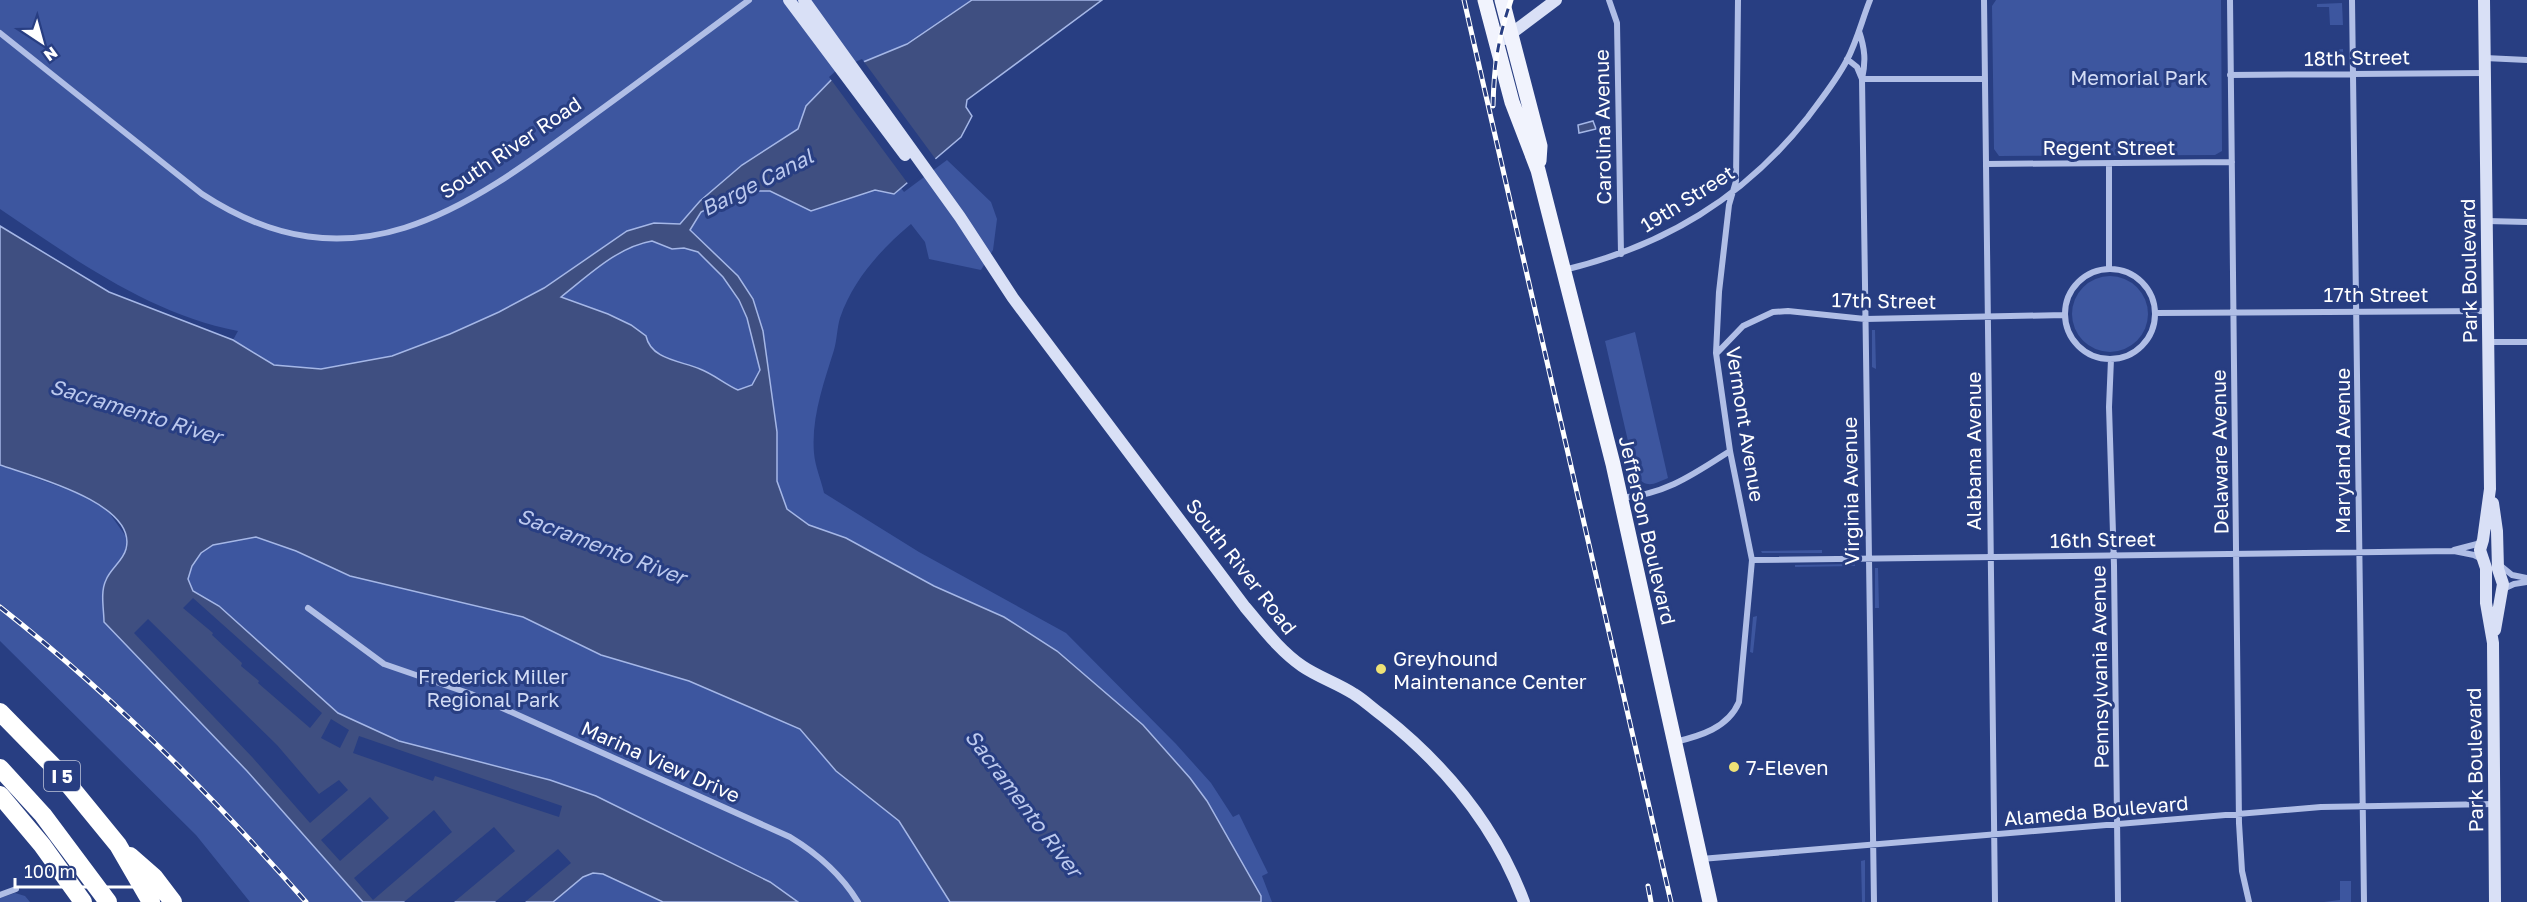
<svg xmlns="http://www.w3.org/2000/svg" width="2527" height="902" font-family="'Golos Text',sans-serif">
<rect width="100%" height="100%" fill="#283e82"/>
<!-- green -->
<path fill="#3d569f" d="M0 0H971L904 45 839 72 806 106 798 129 742 165 700 201 680 224 654 223 585 259 544 288 499 312 450 334 392 356 321 369 274 365 233 340 238 331C149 314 73 258 0 209Z
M1996 0H2221L2222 151 2215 155 1999 156 1994 149 1992 6Z
M2342 3 2343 25H2330L2329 7H2317V4Z
M2343 49V57L2340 62 2329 63V59H2332V50Z
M947 160 991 202 997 219 993 250 981 270 929 259 925 242 911 224C881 249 853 280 840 318 837 328 837 340 834 350 824 382 811 418 814 453 815 466 821 480 824 493L919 552 1066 633 1176 744 1211 783 1233 817 1239 814 1268 873 1262 876 1272 902H1261V896L1207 801 1143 725 1057 651 1004 617 934 586 846 538 809 525 787 509 777 481V432L763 331 689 230 701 212 743 191H770L811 211 875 190 894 194 901 188 904 192Z
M652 241 672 249 684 248 698 252 723 277 739 300 747 318 760 370 752 385 738 390C725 384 713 374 700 369 682 361 651 360 646 336 620 317 591 308 561 297 588 276 617 247 652 241Z
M2072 314a38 38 0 1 1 76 0a38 38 0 1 1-76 0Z
M1872 330H1875L1876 369 1872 367Z
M1635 332 1668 478C1654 484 1647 489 1636 476L1605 341Z
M0 465 93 499 110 514 127 538 125 551 105 582 247 771 363 902H250L196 835 0 641Z
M255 536 296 551 350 576 523 617 601 655 689 681 800 729 836 771 899 821 950 902H798L770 882 596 796 550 780 399 741 338 713 219 606 193 591 188 579 192 566 201 553 213 545Z
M1822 550V553H1762L1761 551Z
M1855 564V566L1795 567V565Z
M1875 568H1878L1879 608H1875Z
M1757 616 1753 653 1750 652 1753 617Z
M1865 860V902H1862L1861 861Z
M593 873 603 874 663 902H553L583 877Z
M2340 881H2351V902H2324L2340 900Z
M15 893 25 896 30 902H0V898Z"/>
<!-- water -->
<path fill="#3f4f81" stroke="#a5b7e7" stroke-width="1.5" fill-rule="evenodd" d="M972 0H1102L967 100 966 107 972 116 961 137 894 194 875 190 811 211 770 191H743L701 212 690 230 738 276 753 299 763 331 777 432V481L787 509 809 525 846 538 934 586 1004 617 1057 651 1143 725 1190 778 1207 801 1261 896V902H950L899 821 836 771 800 729 689 681 601 655 523 617 350 576 296 551 256 537 213 545 201 553 192 566 188 579 193 591 219 606 338 713 399 741 550 780 596 796 770 882 798 902H663L603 874 593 873 583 877 553 902H363L247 771 104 622C104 610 100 592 106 580 110 569 123 561 126 549 138 503 31 476 0 465V226L109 292 233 340 274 365 321 369 392 356 450 334 499 312 544 288 627 231 654 223 680 224 700 201 742 165 798 129 806 106 839 72 907 44ZM652 241 672 249 684 248 698 252 723 277 739 300 747 318 760 370 752 385 738 390C725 384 713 374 700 369 682 361 651 360 646 336L631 325 608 314 561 297C588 276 617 247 652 241Z
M1593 121 1596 129 1579 133 1578 125Z"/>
<!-- pier -->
<path fill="#283e82" d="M862 59 937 161 909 185 829 77 837 70Z
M193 598 322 713 310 728 258 683 259 681 241 666 242 663 212 635 213 633 183 608Z
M148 619 277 745 319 794 339 780 348 790 310 823 253 758 134 633Z
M331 719 349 730 340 748 321 738Z
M359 736 562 806 559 817 435 776 433 781 353 753Z
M370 797 389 818 340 861 321 840Z
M434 810 452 832 373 900 354 878Z
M494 827 515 851 454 902H404Z
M558 849 571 863 525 902H495Z"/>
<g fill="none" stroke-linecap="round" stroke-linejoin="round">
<!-- street -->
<path stroke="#b0bee6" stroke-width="6" d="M1609 0 1617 23 1621 254
M1984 0 1995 902
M2230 0 2239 823 2242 871 2249 902
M2352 0 2364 902
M1859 31C1865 49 1866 61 1862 79H1984
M0 33 202 194C352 292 464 211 588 119 642 80 695 40 749 0
M2485 58 2527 60
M1847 59 1857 67 1862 79 1874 902
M2230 75 2485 73
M1986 164 2232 162
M2109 164V268
M2487 221 2527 222
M2065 314a45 45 0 1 1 90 0a45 45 0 1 1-90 0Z
M1564 270C1664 246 1744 198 1808 117 1822 98 1836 81 1847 60 1857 41 1862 20 1870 0
M2156 313 2488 311
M2488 342H2527
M1717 353 1743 326 1773 312 1788 311 1865 319 2065 315
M2111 359 2109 407 2114 565 2118 902
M1620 498C1665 495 1694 474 1730 451
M2454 550 2481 543
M1752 560 2454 551 2474 555 2482 559
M2501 566 2512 575 2527 578
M2501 590 2514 584 2527 582
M308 608 384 664 471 694 790 837C818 854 841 874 858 902
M1675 742C1700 736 1728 728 1739 702L1752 560 1730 451 1716 353 1719 292 1729 205 1736 181 1738 0
M1701 859 2321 807 2495 804
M0 895 16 889"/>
<!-- secondary -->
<path stroke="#d9e0f6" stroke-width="12" d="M789 0 905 155
M804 0 960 217 1013 298 1245 607C1263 628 1279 650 1302 666 1318 677 1337 683 1354 694 1364 700 1373 709 1383 716 1445 765 1496 827 1524 902
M2484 0 2490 489 2483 540 2480 550 2486 568V603L2493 643 2495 902
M1504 39 1556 0
M2493 503 2497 531 2498 569 2503 584 2495 630"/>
<!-- primary -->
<path stroke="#f1f3fd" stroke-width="15" d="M1485 0 1512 102 1538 170 1613 464 1710 902
M1502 0 1540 146 1539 161"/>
<!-- highway -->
<path stroke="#fff" stroke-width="18" d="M0 712 55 768 118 845 151 902
M0 768 43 815 108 902
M0 795 42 845 83 902
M130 856 154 877 173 902"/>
<!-- rail casing -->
<g stroke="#fff" stroke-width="5">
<path id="rail" d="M1464 0 1671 902
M1493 106C1494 64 1498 39 1511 0
M0 607C112 695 212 795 306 902
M1648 886 1651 902"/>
</g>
<!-- rail -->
<use href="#rail" stroke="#283e82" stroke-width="3" stroke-dasharray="9" stroke-linecap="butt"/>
</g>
<!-- markers -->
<g fill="#eee276" stroke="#283e82" stroke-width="2">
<circle cx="1381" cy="669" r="6"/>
<circle cx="1734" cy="767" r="6"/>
</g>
<g text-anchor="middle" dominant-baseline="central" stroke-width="6" stroke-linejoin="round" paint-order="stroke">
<!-- shield labels -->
<rect fill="#283e82" stroke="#bec5da" stroke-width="1.5" x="44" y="761" width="36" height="30" rx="4.5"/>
<g font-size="18" font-weight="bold" fill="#fff">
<text x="62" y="776">I 5</text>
</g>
<!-- street labels -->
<g font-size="20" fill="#fff" stroke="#283e82">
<text transform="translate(2357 57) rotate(-1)">18th Street</text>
<text transform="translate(1602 127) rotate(-91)">Carolina Avenue</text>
<text transform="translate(510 147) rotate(-34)">South River Road</text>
<text x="2109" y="147">Regent Street</text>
<text transform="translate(1687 198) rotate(-32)">19th Street</text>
<text transform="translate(2468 271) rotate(-91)">Park Boulevard</text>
<text x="2376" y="294">17th Street</text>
<text transform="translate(1884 300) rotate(1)">17th Street</text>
<text transform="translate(1746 424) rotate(81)">Vermont Avenue</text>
<text transform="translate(1973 451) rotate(-90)">Alabama Avenue</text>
<text transform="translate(2342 451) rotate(-90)">Maryland Avenue</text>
<text transform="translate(2219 452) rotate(-91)">Delaware Avenue</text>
<text transform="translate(1850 491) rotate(-91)">Virginia Avenue</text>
<text transform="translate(1648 530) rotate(77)">Jefferson Boulevard</text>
<text transform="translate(2103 539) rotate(-1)">16th Street</text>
<text transform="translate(1242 566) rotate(52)">South River Road</text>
<text transform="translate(2099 667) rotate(-91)">Pennsylvania Avenue</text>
<text transform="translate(2474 760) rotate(-91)">Park Boulevard</text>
<text transform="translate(661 761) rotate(24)">Marina View Drive</text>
<text transform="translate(2096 810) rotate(-5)">Alameda Boulevard</text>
</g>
<!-- park labels -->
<g font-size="20" fill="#d3dcf5" stroke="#283e82">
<text x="2139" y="77">Memorial Park</text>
<text x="493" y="676">Frederick Miller<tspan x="493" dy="23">Regional Park</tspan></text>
</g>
<!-- poi labels -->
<g font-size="20" fill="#fff" stroke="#283e82" text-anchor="start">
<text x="1393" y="658">Greyhound<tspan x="1393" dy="23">Maintenance Center</tspan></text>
<text x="1746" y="767">7-Eleven</text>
</g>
<!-- water labels -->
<g font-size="21" font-style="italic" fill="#bcc9ee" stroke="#283e82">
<text transform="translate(757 182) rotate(-27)">Barge Canal</text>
<text transform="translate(136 411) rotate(17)">Sacramento River</text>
<text transform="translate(602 546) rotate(21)">Sacramento River</text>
<text transform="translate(1024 803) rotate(53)">Sacramento River</text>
</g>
</g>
<!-- north arrow -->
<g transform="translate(42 42) rotate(144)" stroke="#283e82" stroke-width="4.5" paint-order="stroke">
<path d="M0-4.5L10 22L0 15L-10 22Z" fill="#ffffff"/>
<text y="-9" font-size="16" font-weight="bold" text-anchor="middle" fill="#ffffff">N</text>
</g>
<!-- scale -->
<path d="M15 878v9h142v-9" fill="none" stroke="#ffffff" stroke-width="3"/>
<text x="24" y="878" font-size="18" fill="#ffffff" stroke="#283e82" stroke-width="4.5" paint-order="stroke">100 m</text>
</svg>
